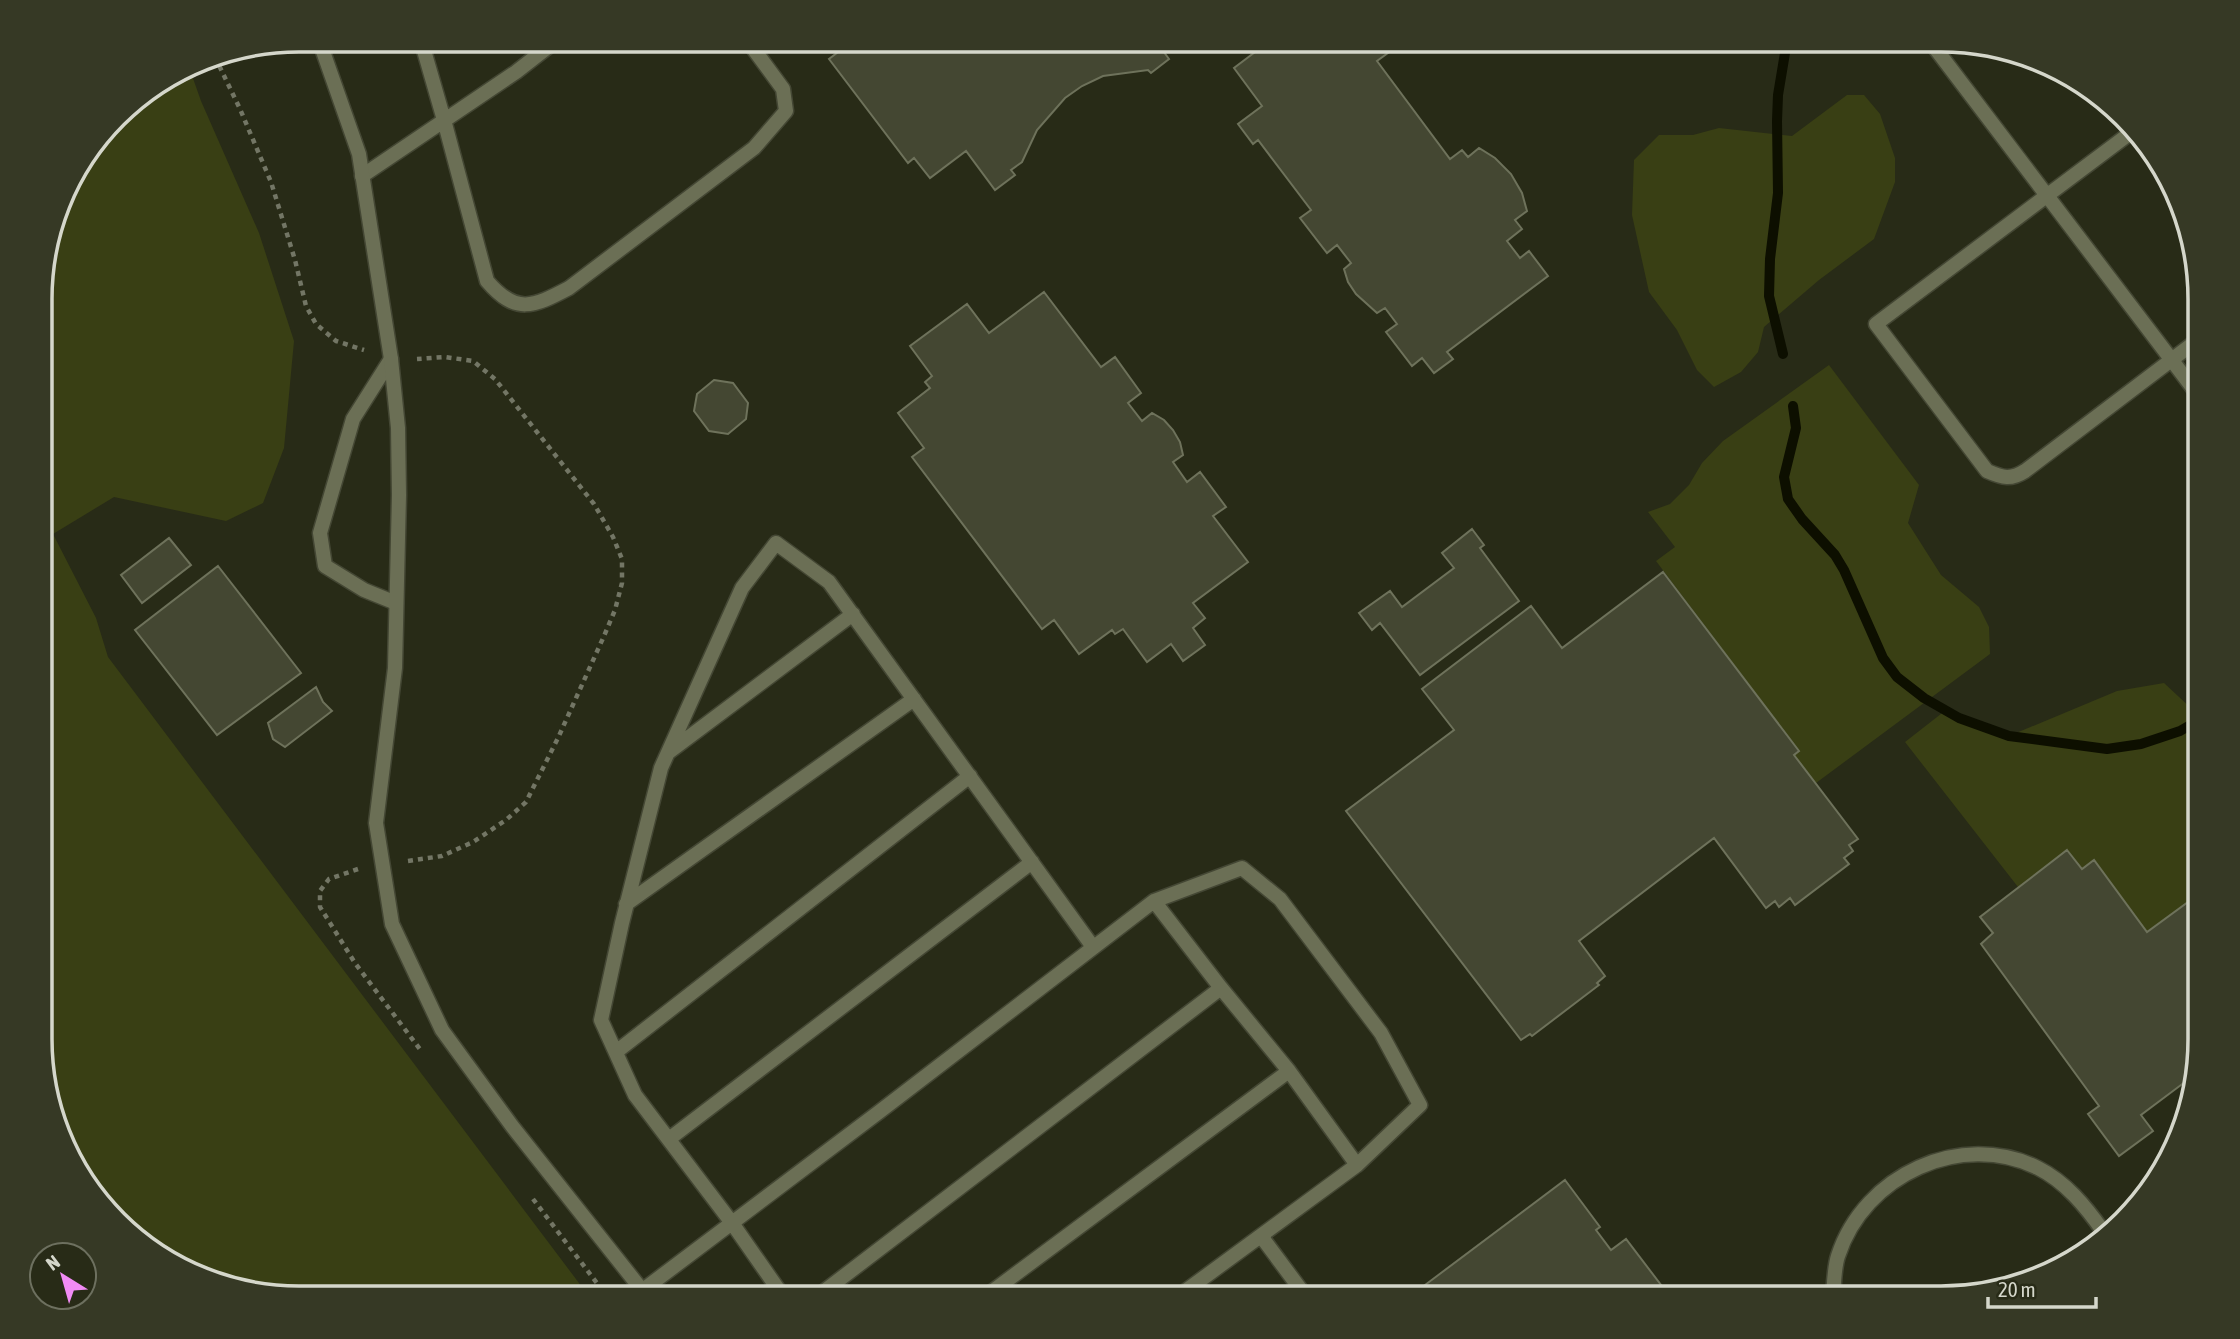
<svg xmlns="http://www.w3.org/2000/svg" width="2240" height="1339" font-family="'Asap Condensed',sans-serif">
<rect width="100%" height="100%" fill="#282b17"/>
<!-- green -->
<path fill="#393f14" d="M189 67 201 101 259 233 294 341 284 448 263 503 226 521 114 497 53 534 96 618 108 657 591 1299H299L232 1290 169 1264 84 1183 42 1073V266L67 184 128 105Z
M1847 95H1864L1880 114 1895 158V182L1874 239 1819 280 1764 327 1758 352 1741 372 1714 387 1697 370 1677 330 1649 292 1632 215 1634 160 1659 135H1693L1719 128 1792 136Z
M1829 365 1919 485 1908 523 1941 575 1979 607 1989 627 1990 654 1816 783 1794 755 1799 751 1656 561 1675 547 1648 512 1670 504 1689 485 1702 463 1723 441Z
M2164 683 2193 710 2199 706V894L2147 932 2094 860 2082 869 2067 850 2018 887 1905 742 1946 710 1959 718 2009 736 2117 691Z"/>
<g fill="none" stroke-linecap="round" stroke-linejoin="round">
<!-- stream -->
<path stroke="#0d0f00" stroke-width="10" d="M1783 40 1785 53 1778 95 1777 121 1778 193 1770 259 1769 296 1783 354
M1793 406 1796 428 1784 477 1788 499 1802 519 1835 555 1844 570 1883 658 1897 677 1924 698 1959 718 2009 736 2107 749 2141 744 2180 731 2199 720"/>
</g>
<!-- building -->
<path fill="#444732" stroke="#6e725b" stroke-width="2" d="M854 40H1155L1169 59 1151 73 1148 70 1103 76 1082 86 1065 98 1037 130 1022 162 1011 170 1015 175 995 190 966 151 930 178 914 158 908 163 829 59Z
M1271 40H1385L1392 50 1377 61 1450 159 1462 150 1468 157 1479 148 1495 158 1511 174 1522 193 1527 211 1515 220 1522 229 1507 241 1520 258 1529 251 1548 276 1447 352 1453 359 1434 373 1422 358 1412 366 1386 332 1397 324 1385 308 1377 313 1356 294 1348 282 1344 269 1351 263 1337 245 1327 253 1300 218 1311 210 1258 140 1253 144 1238 124 1262 106 1234 68Z
M1044 292 1101 367 1115 357 1141 393 1128 403 1142 421 1152 413 1164 420 1173 430 1180 442 1183 455 1173 462 1187 482 1200 472 1226 507 1213 516 1248 562 1193 603 1205 618 1193 628 1205 645 1183 661 1171 644 1147 662 1123 629 1115 634 1112 630 1079 654 1054 620 1042 629 912 457 924 448 898 413 930 388 925 382 932 376 910 346 967 304 989 333Z
M714 380 733 383 748 403 746 419 728 434 709 431 694 411 697 394Z
M1472 529 1484 545 1480 548 1519 601 1420 675 1380 623 1372 630 1359 613 1390 591 1402 607 1454 568 1442 553Z
M169 538 191 565 142 603 121 575Z
M218 566 301 673 217 735 135 630Z
M1663 572 1799 751 1794 755 1858 839 1849 845 1853 851 1844 858 1849 864 1795 905 1790 898 1779 907 1775 901 1766 908 1714 838 1579 941 1605 976 1597 983 1599 985 1532 1036 1530 1034 1521 1040 1346 811 1454 730 1422 689 1531 606 1562 648Z
M316 687 323 702 332 711 285 747 273 739 268 723Z
M2067 850 2082 869 2094 860 2147 932 2199 894V1056L2193 1076 2141 1115 2153 1131 2119 1156 2088 1114 2099 1106 1981 944 1993 933 1980 917Z
M1565 1180 1600 1227 1596 1230 1611 1250 1626 1239 1671 1298H1410L1409 1297Z"/>
<g fill="none" stroke-linecap="round" stroke-linejoin="round">
<!-- lane casing -->
<g stroke="#444734" stroke-width="17">
<path id="lane" d="M421 40 444 120 487 281C516 315 533 307 569 288L754 148 786 111 783 89 747 40
M1929 40 2199 396
M2129 134 1876 324 1987 471C2003 478 2011 480 2025 471L2199 339
M362 176 516 72 557 40
M391 359 353 419 320 533 325 566 364 590 396 603
M669 752 853 614
M1154 901 1221 988 1289 1071 1357 1165
M626 904 914 699
M616 1052 970 776
M669 1139 1032 862
M1261 1236 1307 1298
M1833 1298C1834 1285 1834 1268 1838 1256 1864 1175 1961 1130 2038 1168 2066 1182 2086 1207 2103 1231
M631 1299 879 1112 1154 901 1242 868 1280 899 1381 1033 1420 1105 1357 1165 1176 1298
M785 1299 732 1223 635 1095 601 1020 622 923 661 768 742 588 776 543 829 582 1093 947
M814 1299 1221 988
M982 1299 1289 1071"/>
</g>
<!-- street casing -->
<g stroke="#444734" stroke-width="17">
<path id="street" d="M319 40 359 154 391 359 398 428 399 495 395 668 376 823 392 924 442 1030 512 1126 649 1299"/>
</g>
<!-- path -->
<path stroke="#737665" stroke-width="4.5" stroke-dasharray="5 5" stroke-linecap="butt" d="M215 57 240 109 271 182 295 260 306 306 316 324 336 341 364 350
M408 861 442 856 473 842 506 820 526 802 558 738 604 636 615 610 622 583V559L613 537 594 504 495 379 473 361 445 357 417 359
M358 869 329 879 320 891V907L355 963 422 1052
M533 1199 606 1295"/>
<!-- lane -->
<use href="#lane" stroke="#6b6f55" stroke-width="14"/>
<!-- street -->
<use href="#street" stroke="#6b6f55" stroke-width="14"/>
</g>
<!-- crop -->
<path d="M0 0H2240V1339H0ZM299 52H1941A247 247 0 0 1 2188 299V1039A247 247 0 0 1 1941 1286H299A247 247 0 0 1 52 1039V299A247 247 0 0 1 299 52Z" fill="#363925" fill-rule="evenodd"/>
<path fill="none" stroke="#d5d7cb" stroke-width="3.5" d="M299 52H1941A247 247 0 0 1 2188 299V1039A247 247 0 0 1 1941 1286H299A247 247 0 0 1 52 1039V299A247 247 0 0 1 299 52Z"/>
<!-- north arrow -->
<g transform="translate(63 1276) rotate(323)"><circle r="33" fill="#282b17" stroke="#6d705f" stroke-width="2"/>
<path d="M0-5L12 26L0 18L-12 26Z" fill="#f18bf5"/>
<text y="-10" font-size="19" font-weight="bold" text-anchor="middle" fill="#d5d7cb">N</text>
</g>
<!-- scale -->
<path d="M1988 1297v10h108v-10" fill="none" stroke="#d5d7cb" stroke-width="3.5"/>
<text x="1998" y="1297" font-size="21" fill="#d5d7cb" stroke="#282b17" stroke-width="5" paint-order="stroke">20 m</text>
</svg>
